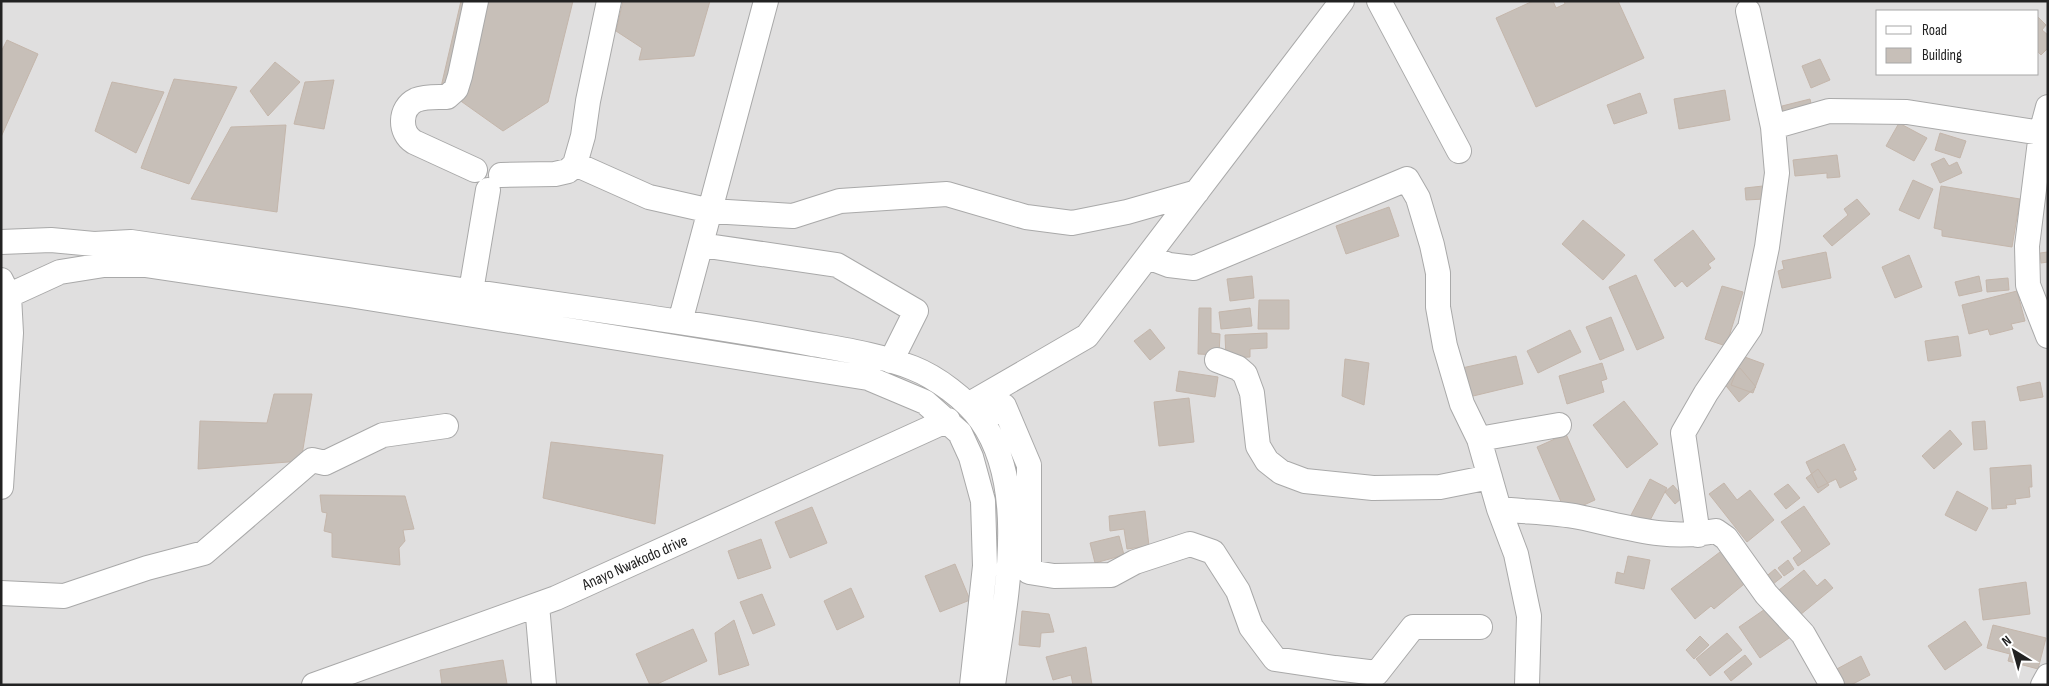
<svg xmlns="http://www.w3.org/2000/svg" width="2049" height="686" font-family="'Sofia Sans Condensed',sans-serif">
<rect width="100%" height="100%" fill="#f2efe9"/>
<!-- residential -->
<path fill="#e0dfdf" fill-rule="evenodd" d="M1 1H2048V685H1ZM1878 11H2038V74H1878Z"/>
<!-- building -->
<path fill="#c7bfb8" stroke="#c4b6ab" d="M461 1H573L548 102 503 131 441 87Z
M623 1H710L694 56 639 60 642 48 616 31Z
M1533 1H1553L1556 8 1565 4 1564 1H1618L1644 58 1536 107 1496 18Z
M2038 17 2046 25 2042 30 2048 35V48L2041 55 2038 52Z
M7 40 38 54 1 137V52Z
M1820 59 1830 80 1811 88 1802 66Z
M275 62 300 82 268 116 250 91Z
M174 79 237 87 189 184 141 168Z
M334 80 324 129 294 124 305 82Z
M112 82 164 92 136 153 95 131Z
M1725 90 1730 120 1679 129 1674 99Z
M1640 93 1647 113 1614 124 1607 105Z
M1810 99 1812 108 1784 116 1782 106Z
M1899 123 1927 138 1914 161 1886 146Z
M286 125 277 212 191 199 231 127Z
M1940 133 1966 141 1960 158 1935 150Z
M1837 155 1840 177 1827 178V173L1795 176 1793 160Z
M1944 158 1949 166 1957 162 1962 173 1940 183 1931 164Z
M1913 180 1933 189 1919 219 1899 210Z
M1763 186 1764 199 1746 200 1745 188Z
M1941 186 2020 199 2012 247 1942 236V230L1934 228Z
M1857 199 1870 214 1832 246 1823 236 1848 215 1844 209Z
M1389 207 1399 236 1346 254 1336 226Z
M1583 220 1625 255 1603 280 1562 244Z
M1693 230 1715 259 1708 264 1711 268 1687 287 1682 281 1675 287 1654 260Z
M1826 252 1831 278 1782 288 1778 271 1784 269 1782 261Z
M2048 252V262L2041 263 2040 253Z
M1909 255 1922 287 1895 298 1882 267Z
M1636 275 1664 338 1637 350 1609 287Z
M1252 276 1254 298 1230 301 1227 279Z
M1979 276 1982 291 1959 296 1955 282Z
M2008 278 2009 290 1987 292 1986 280Z
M1722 286 1743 292 1726 346 1705 339Z
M2017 291 2025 321 2011 324 2013 329 1990 335 1988 329 1969 334 1962 305Z
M1259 300H1289V329H1258Z
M1199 308H1211V333L1220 334 1219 355 1198 354Z
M1250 308 1252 326 1221 329 1219 312Z
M1611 317 1624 350 1600 360 1586 327Z
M1150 329 1165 348 1150 360 1134 341Z
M1570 330 1581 352 1538 373 1527 351Z
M1267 333V348L1250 349V357L1226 358 1225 335Z
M1958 336 1961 356 1928 361 1925 341Z
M1516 356 1523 384 1469 397 1462 368Z
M1742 356 1764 364 1753 393 1731 385Z
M1345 359 1369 363 1364 405 1342 396Z
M1602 363 1607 379 1601 381 1604 392 1567 404 1559 376Z
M1740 368 1756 387 1739 402 1723 382Z
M1179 371 1218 377 1215 397 1176 391Z
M2040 382 2043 397 2020 401 2017 387Z
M274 394H312L301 461 198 469 200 421 267 423Z
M1189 398 1194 442 1159 446 1154 402Z
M1624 401 1658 444 1627 468 1593 425Z
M1985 421 1987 449 1974 450 1972 422Z
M1950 430 1962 444 1934 469 1922 456Z
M1566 434 1595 500 1566 513 1537 447Z
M551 442 663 455 655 524 543 498Z
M1844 444 1856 470 1853 471 1857 479 1840 488 1836 479 1818 488 1806 462Z
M2031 465 2032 487H2029L2030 497 2015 499 2016 504 2006 505 2007 508 1992 509 1990 468Z
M1818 469 1829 485 1818 493 1806 478Z
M1650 479 1667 488 1647 526 1630 517Z
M1724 483 1737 500 1750 490 1774 520 1747 542 1709 494Z
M1788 484 1800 498 1786 509 1774 494Z
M1673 485 1683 497 1675 504 1665 492Z
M1957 491 1988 508 1976 531 1945 515Z
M320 495 405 496 414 529 403 530 405 541 399 548 400 565 332 557V533L324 531 327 513 322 512Z
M1804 506 1830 544 1798 566 1793 558 1802 551 1781 522Z
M812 507 827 543 790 558 775 522Z
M1145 511 1149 546 1127 549 1124 529 1110 531 1109 516Z
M1119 536 1124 555 1095 563 1090 543Z
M761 539 771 568 738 579 728 551Z
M1724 549 1749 580 1714 609 1711 606 1695 619 1671 589Z
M1628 556 1650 560 1644 589 1615 583 1617 572 1624 574Z
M1788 560 1794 569 1784 576 1778 568Z
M955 564 970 600 940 612 925 576Z
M1775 569 1782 577 1768 588 1762 580Z
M1804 570 1817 586 1825 579 1833 588 1800 615 1779 590Z
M2026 582 2030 614 1983 620 1979 589Z
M851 588 864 617 837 630 824 601Z
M762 594 775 625 753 634 740 602Z
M1771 605 1792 636 1760 658 1739 627Z
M1022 611 1049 614 1054 632 1041 633 1040 647 1019 645Z
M734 620 749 665 719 675 715 633Z
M1965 621 1982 645 1945 670 1928 646Z
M1993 625 2046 638 2038 669 2008 661 2010 654 1987 648Z
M693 629 707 661 655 685H650L636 654Z
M1727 633 1742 650 1710 676 1696 659Z
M1700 636 1709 645 1694 659 1686 650Z
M1086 647 1092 685H1073L1071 675 1053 680 1046 657Z
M1745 655 1752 664 1731 681 1724 672Z
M1861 656 1870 675 1851 685H1843L1835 670Z
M503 660 507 684 442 685 440 670Z"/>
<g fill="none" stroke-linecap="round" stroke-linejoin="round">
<!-- minor casing -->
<g stroke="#a9a9a9" stroke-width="26">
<path id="minor" d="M1379 1 1459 151
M2048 107 2041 133 2027 246 2028 285 2048 336
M1773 127 1829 111 1907 112 2041 133
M575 164 649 197 711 211 793 216 840 201 947 194 1026 217 1072 223 1127 212 1197 192
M475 170 414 142C399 133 399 108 416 100 426 96 437 97 447 97L456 89 460 76 476 1
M501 175 555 174 568 171 575 164 583 136 588 101 609 1
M1 242 51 240 94 244 131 242C301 267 471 291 640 316 698 325 755 333 812 344 846 350 880 355 913 368 936 377 966 399 981 420 1031 490 1004 606 993 685
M701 245 837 265 916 311 891 361
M1148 257 1169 265 1194 268 1407 179 1418 198 1432 245 1438 273V307L1445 346 1462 404 1479 439 1499 509 1516 554 1529 616 1527 685
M1 280 9 296 11 333 1 487
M471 291 488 190
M1 299 60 272 104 265H145L349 295 868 378 925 402 960 433 971 457 983 501 985 566 972 685
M680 322 766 1
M1217 360 1238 368 1245 374 1252 393 1258 446 1267 461 1281 472 1305 481 1373 488 1440 487 1490 477
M968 405 1087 336 1342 1
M981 419 1004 406 1029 465V572L1054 576 1111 575 1135 562 1190 544 1213 552 1238 591 1251 627 1275 659 1335 668 1377 673 1413 627H1480
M1479 439 1559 425
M1499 509C1525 512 1553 512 1579 517 1628 527 1665 541 1716 531L1726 538 1766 594 1803 634 1832 685
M1698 535 1683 433 1706 393 1750 328 1767 247 1777 173 1773 127 1748 11
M1 593 64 596 147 568 204 553 312 460 325 463 383 435 446 426
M537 605 544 685
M314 685 556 598 948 420
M2043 685 2048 676"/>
</g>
<!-- minor -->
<use href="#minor" stroke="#fff" stroke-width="24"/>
</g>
<g text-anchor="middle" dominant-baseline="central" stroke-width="4.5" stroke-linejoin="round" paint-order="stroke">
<!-- street labels -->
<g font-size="16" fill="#222" stroke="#fff">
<text transform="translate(635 563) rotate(-24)">Anayo Nwakodo drive</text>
</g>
</g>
<!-- border -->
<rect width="2049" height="686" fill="none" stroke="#222222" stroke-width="5"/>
<!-- legend -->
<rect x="1876" y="10" width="162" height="65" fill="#ffffff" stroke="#a7a7a7"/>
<rect x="1886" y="26" width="25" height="8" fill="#ffffff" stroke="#a7a7a7"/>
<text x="1922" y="35" font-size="15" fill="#222222">Road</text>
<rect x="1886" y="48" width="25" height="15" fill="#c7bfb8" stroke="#a7a7a7"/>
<text x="1922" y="60" font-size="15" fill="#222222">Building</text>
<!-- north arrow -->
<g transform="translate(2014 651) rotate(323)" stroke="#ffffff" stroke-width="4" paint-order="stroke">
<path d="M0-4L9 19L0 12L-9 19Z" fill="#222222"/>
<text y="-8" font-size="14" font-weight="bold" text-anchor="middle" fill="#222222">N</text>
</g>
</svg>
